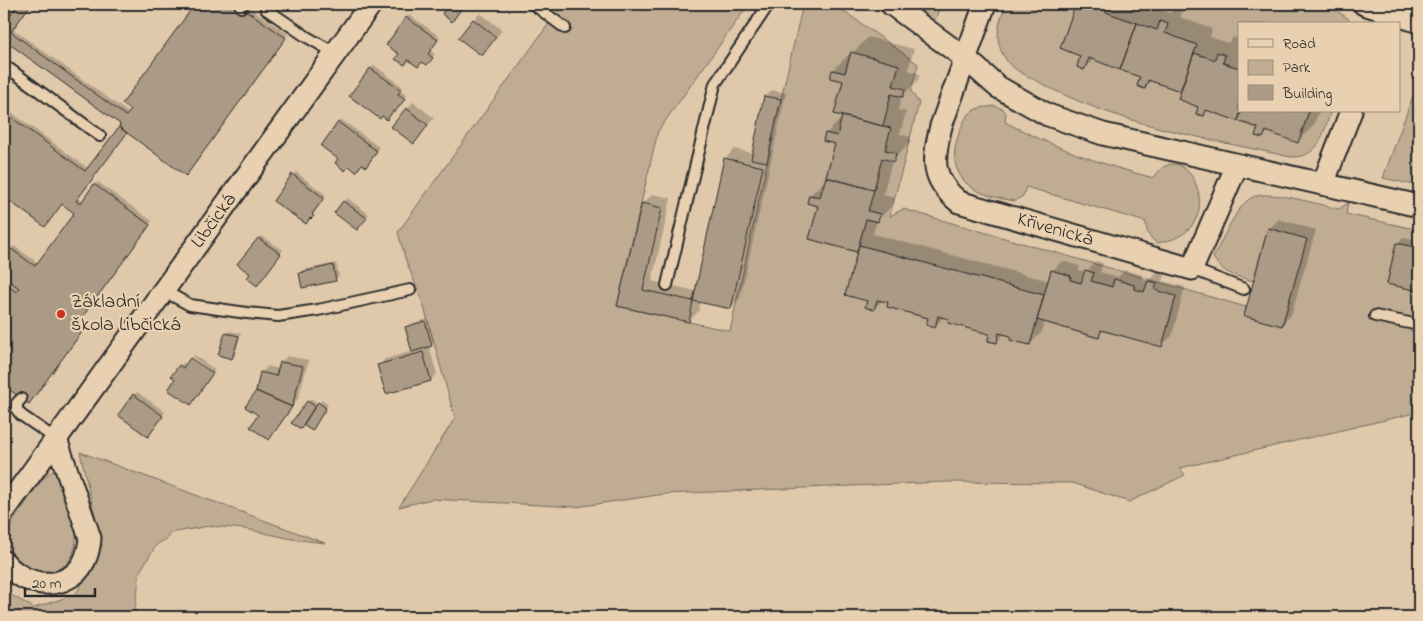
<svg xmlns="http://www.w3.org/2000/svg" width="1423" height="621" font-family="'Indie Flower',sans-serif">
<rect width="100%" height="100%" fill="#e0c9ab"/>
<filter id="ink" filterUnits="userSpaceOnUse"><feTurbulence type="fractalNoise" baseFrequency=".02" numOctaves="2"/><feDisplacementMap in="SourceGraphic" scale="10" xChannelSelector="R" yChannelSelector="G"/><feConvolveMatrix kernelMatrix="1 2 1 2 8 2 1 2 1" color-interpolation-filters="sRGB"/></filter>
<g filter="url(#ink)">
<!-- green -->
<path fill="#bfac93" stroke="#756c5f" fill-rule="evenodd" d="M563 4H749L658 131 617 306 730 331 781 99 803 4H834L918 64 911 91 919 103 890 216 903 209 1246 307 1244 316 1282 326 1306 239 1268 228 1253 281C1236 276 1222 274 1213 257 1223 240 1235 208 1251 198 1266 188 1320 205 1339 209L1348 203 1346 214 1419 230V248L1396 243 1387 284 1419 291V412L1180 468 1185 475 1129 502 1073 483 945 482 665 494 576 507 432 499 399 507 455 418 422 300 406 261 398 232ZM851 52 899 65 893 86 905 90 902 97 891 94C884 120 876 138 893 161L882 158 868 211 880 214 877 222 866 219 859 245 1044 295 1051 270 1071 276 1070 280 1081 283 1094 273 1091 281 1112 287 1114 279 1134 285V289L1144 292 1148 281 1156 283 1155 290 1176 297 1162 346 1101 330 1098 338 1037 320 1030 345 1010 340 1011 336 999 333 996 343 988 341 989 334 948 323 949 319 938 316 935 327 926 325 928 318 887 307 888 302 877 300 874 310 865 307 867 301 857 252 809 239 818 206 807 203 809 195 820 197 835 144 823 141 825 133 837 136 842 116 834 114 843 81 830 78 833 70 845 73Z
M908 4H941L934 23Z
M1006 4H1066L1075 7 1060 48 1080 56 1077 67 1084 70 1089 58 1140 77 1137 86 1144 89 1148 80 1180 91 1178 99 1198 107 1196 114 1204 116 1206 110 1258 128 1255 135 1263 138 1266 131 1298 142 1309 111H1331C1323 133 1320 158 1291 157 1205 138 1113 124 1035 80 1024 74 1011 69 1005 58 993 39 999 23 1006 4Z
M1108 4H1316C1330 9 1344 12 1353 24H1239V68L1223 63 1225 55 1218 53 1215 60 1194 53 1197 45 1165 33 1168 24 1160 21 1157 30 1105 12Z
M1419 79V116L1416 126 1419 128V186L1383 178Z
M995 106 1003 109 1006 113 1005 122C1053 147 1102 165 1154 178 1184 127 1238 232 1157 243 1148 237 1146 232 1146 222L1026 187 1023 196 1015 201C1000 199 976 194 965 182 951 166 953 149 960 131 963 122 967 114 976 109 982 107 989 107 995 106Z
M80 452 325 543 292 539 246 529 209 526 170 533 167 539 157 544 140 571 134 617H4V591L34 608 76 594 102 546Z
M55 470C62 488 77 520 76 540 73 590 0 577 8 534 11 522 19 513 25 504 33 493 43 474 55 470Z"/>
<!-- shadow -->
<path fill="#0003" d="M20 4H31L13 29 130 114 132 110 124 104 197 4H202L207 7 209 4H244L288 34 189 171 127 131 78 198 83 201 98 182 152 221 77 323 84 328 29 403 4 385V258L14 246 38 263 76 212 62 203 45 225 4 195V107L89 169 122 124 4 38V26Z
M439 4H461L463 5 455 17Z
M1070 4H1085V5L1103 12 1104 10 1088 4H1143L1170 13 1177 6 1184 8 1180 17 1212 29 1210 37 1228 43 1234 37 1239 39V111H1319L1314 125 1298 141 1269 131 1263 137 1259 127 1209 109 1203 115 1200 106 1182 91 1152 80 1144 88 1142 76 1094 59 1084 68 1076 6Z
M480 13 502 30 482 55 474 20Z
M410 15 440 37 430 50 435 54 430 61 401 54 407 18Z
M868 37 914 49 908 70 920 74 918 80 902 96 898 110 906 112 900 134 911 137 909 144 892 161 883 195 895 198 893 205 877 221 873 234 1049 281 1052 271 1062 261 1080 266 1079 270 1086 272 1096 261 1103 263 1100 272 1118 277 1125 270 1143 275V279L1149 281 1158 271 1166 274 1163 281 1185 287 1172 336 1162 345 1105 329 1098 336 1045 321 1042 332 1030 344 1005 333 996 342 991 334 945 316 935 326 930 317 890 302 883 300 874 308 868 300 860 247 857 250 819 205 809 202 810 195 827 179 836 143 826 134 844 116V80L832 77 833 70 849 54 851 55Z
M374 65 403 87 400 91 407 95 398 108 393 110 351 96Z
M772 90 786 93 740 298 730 308 700 301 699 311 689 321 619 305 643 203 653 194 671 198 652 281 696 291 725 159 734 149 753 153 765 97Z
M413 102 434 118 414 142 407 109Z
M342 120 379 147 369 162 339 158 322 146Z
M296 172 326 195 311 218 275 200Z
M347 198 369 214 360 226 336 213Z
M1279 219 1316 230 1291 315 1282 325 1269 229Z
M261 236 283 250 260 281 252 274 258 239Z
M1404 237 1419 240V290L1389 283 1398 243Z
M336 263 339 276 335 279 300 273 303 270Z
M428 319 434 342 429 346 437 374 431 380 386 393 379 366 385 359 413 351 407 328 410 325Z
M229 331 241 333 235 355 232 358 226 334Z
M194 355 215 370 213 372 192 357Z
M287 356 309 360 298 399 272 435 260 415 258 391 262 372 268 366 279 369 281 362Z
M183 363 212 374 191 404 177 379 180 366Z
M137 392 165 412 151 432 134 395Z
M311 398 318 404 322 400 328 404 314 427 304 424 301 428 293 423Z"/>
<!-- building -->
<path fill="#ab9a85" stroke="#2b2b2b" d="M18 4H31L11 32 126 116 131 110 122 104 195 4 203 9 207 4H237L286 38 186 176 119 127 120 124 4 40V24Z
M437 4H454L461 9 452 22 442 14 445 9Z
M1076 4H1084L1098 9 1099 4H1108L1105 12 1137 23 1120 70 1089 58 1084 70 1077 67 1080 56 1060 48Z
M406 17 438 40 428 54 433 58 427 65 422 62 418 67 408 60 405 65 395 59 399 54 386 45Z
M473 19 496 37 482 56 458 38Z
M1160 21 1168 24 1165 33 1197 45 1180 91 1148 80 1145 89 1137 86 1140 77 1120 70 1137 23 1157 30Z
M851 52 899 65 893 86 905 89 903 97 891 94 883 126 834 114 843 81 830 78 832 70 845 73Z
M1217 52 1225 55 1223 63 1239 68V111H1241L1238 121 1206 110 1204 116 1196 114 1198 107 1178 99 1194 53 1215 60Z
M370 68 401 90 398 94 405 99 395 112 393 111 387 120 382 116 380 119 349 96Z
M764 96 781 99 767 162 751 159Z
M406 108 428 125 414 144 391 127Z
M1241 111H1309L1298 143 1266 131 1263 138 1255 136 1258 128 1238 121Z
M4 112 85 171 119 127 127 133 76 201 80 204 94 184 150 225 75 327 82 332 29 404 4 386V283L16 292 19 288 4 277V256L10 248 35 266 74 213 62 204 45 227 4 197Z
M842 116 891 128 885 150 896 153 894 162 882 158 874 190 826 177 835 144 823 141 825 133 837 136Z
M338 122 377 151 366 167 362 164 356 172 349 166 345 171 335 163 338 159 321 146Z
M724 158 763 167 731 309 693 301Z
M292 174 324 198 312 214 314 216 311 219 310 218 306 224 273 201Z
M826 177 874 190 868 211 880 214 878 222 866 219 857 252 809 239 818 206 807 203 809 195 820 197Z
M343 201 367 218 357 230 334 213Z
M642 203 662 208 643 290 693 301 689 322 617 306Z
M1268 228 1307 239 1282 326 1244 316Z
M258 238 281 254 257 286 247 278 250 274 237 264Z
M1396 243 1419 248V291L1387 284Z
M859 245 1044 295 1030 345 1010 340 1011 336 999 333 997 343 988 341 989 334 948 323 949 319 938 316 935 328 926 325 928 318 887 307 888 302 877 300 874 310 865 307 867 301 845 295Z
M333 265 336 281 302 288 299 273Z
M1051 270 1071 276 1070 280 1081 283 1085 270 1094 273 1091 281 1112 287 1114 279 1134 285V289L1144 292 1148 281 1157 283 1155 290 1176 296 1162 347 1101 330 1099 338 1037 320Z
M425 321 432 346 412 352 405 327Z
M225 333 239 336 232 359 218 355Z
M423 352 431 381 386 394 377 365Z
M190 358 213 373 191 405 168 390 175 379 171 376 179 365 183 368Z
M280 362 303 366 292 407 256 391 260 372 276 376Z
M256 391 292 407 269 440 250 427 258 415 245 407Z
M133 394 163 416 148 437 118 415Z
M307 401 315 406 301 429 291 423Z
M318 402 326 408 312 431 303 425Z"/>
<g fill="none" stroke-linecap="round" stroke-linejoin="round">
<!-- lane casing -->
<g stroke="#2b2b2b" stroke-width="14">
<path id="lane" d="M533 4 565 28
M241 7 243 4
M266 9 307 37 335 53
M4 65 100 136
M1192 269 1244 289
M667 285 715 84 769 4
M162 290 190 305 247 313 278 316 318 310 410 290
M1375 316 1419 325
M21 399 17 403V410L21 415 56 439"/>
</g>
<!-- street casing -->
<g stroke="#2b2b2b" stroke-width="25">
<g id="street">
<path d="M891 4 965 58 998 87 1048 115 1103 134 1419 206"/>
<path id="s1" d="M985 4 941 126C933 160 930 178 959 202L1192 269 1237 165"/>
<path d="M1364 4 1419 22"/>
<path d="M1323 184 1351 111"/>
<path id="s2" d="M4 511 371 4"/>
<path d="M4 562C18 580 47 590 68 578 83 571 89 553 90 538L56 439"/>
</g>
</g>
<!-- lane -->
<use href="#lane" stroke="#e8d0b0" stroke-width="10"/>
<!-- street -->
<use href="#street" stroke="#e8d0b0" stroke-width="21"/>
</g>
</g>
<!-- markers -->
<circle fill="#c8321e" stroke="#e8d0b0" stroke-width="2" cx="61" cy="314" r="5"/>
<g text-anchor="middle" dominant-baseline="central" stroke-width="4.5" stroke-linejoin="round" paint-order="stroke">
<!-- street labels -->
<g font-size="20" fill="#2b2b2b" stroke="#e8d0b0">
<text stroke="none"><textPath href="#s2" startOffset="358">Libčická</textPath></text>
<text stroke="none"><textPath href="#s1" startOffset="314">Křivenická</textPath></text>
</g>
<!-- poi labels -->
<g font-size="20" fill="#2b2b2b" stroke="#e8d0b0" text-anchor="start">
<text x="71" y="302">Základní<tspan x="71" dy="23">škola Libčická</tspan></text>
</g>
</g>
<!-- margin -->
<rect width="1423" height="621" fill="none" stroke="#e8d0b0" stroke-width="20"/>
<rect x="10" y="10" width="1403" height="601" fill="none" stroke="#2b2b2b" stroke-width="2" filter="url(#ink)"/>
<!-- legend -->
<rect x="1238" y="22" width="162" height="90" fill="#e8d0b0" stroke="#9c8e7b"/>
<rect x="1248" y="39" width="25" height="8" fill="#e8d0b0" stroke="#9c8e7b"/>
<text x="1283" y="48" font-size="15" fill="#2b2b2b">Road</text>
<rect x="1248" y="60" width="25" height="15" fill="#bfac93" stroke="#9c8e7b"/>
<text x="1283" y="72" font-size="15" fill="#2b2b2b">Park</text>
<rect x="1248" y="85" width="25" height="15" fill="#ab9a85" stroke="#9c8e7b"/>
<text x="1283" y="98" font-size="15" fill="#2b2b2b">Building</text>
<!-- scale -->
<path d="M25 588v8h70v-8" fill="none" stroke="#2b2b2b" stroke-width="2.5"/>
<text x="32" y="588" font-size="15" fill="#2b2b2b" stroke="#e8d0b0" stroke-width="4" paint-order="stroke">20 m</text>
</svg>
